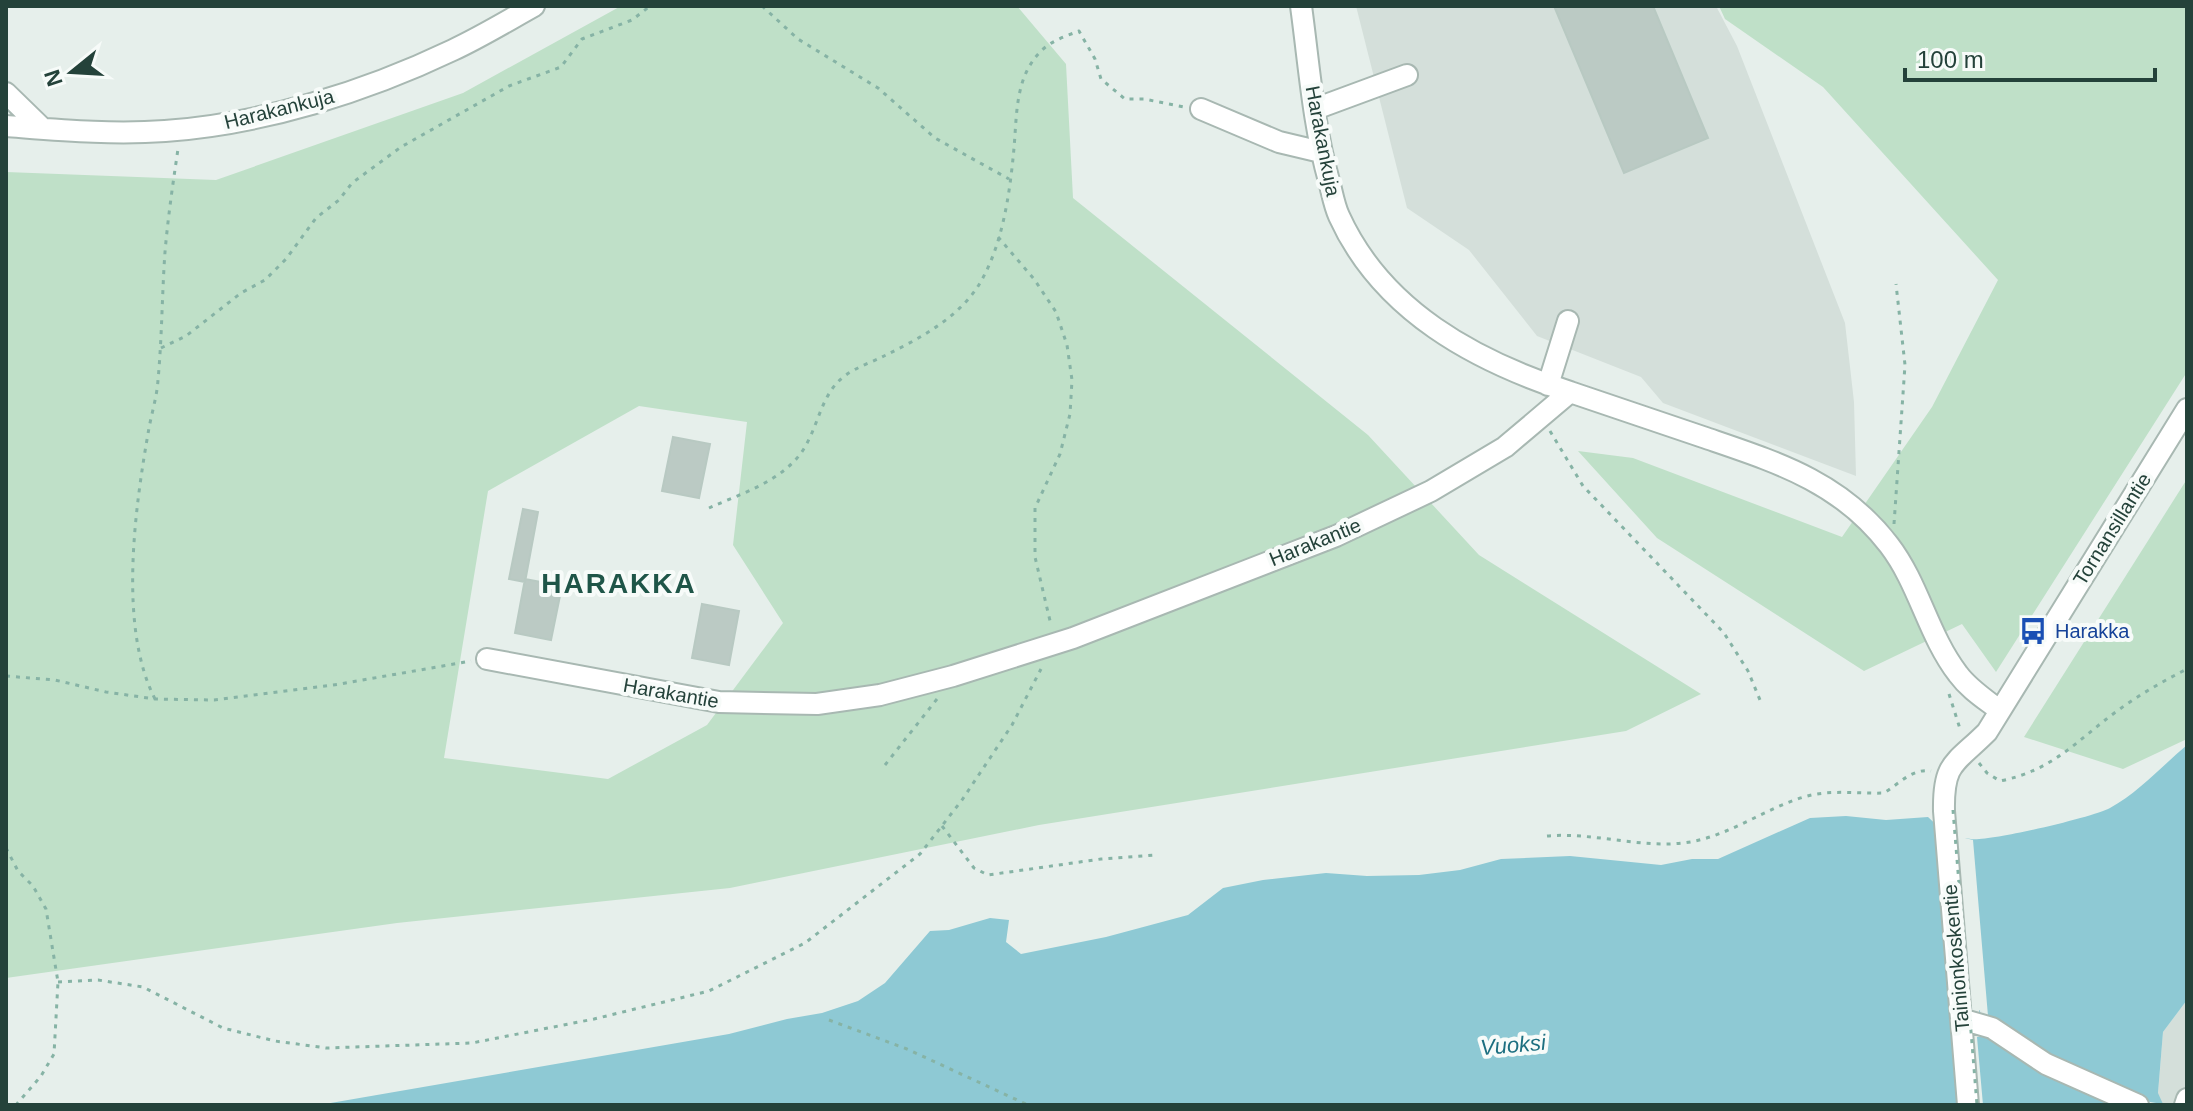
<svg xmlns="http://www.w3.org/2000/svg" width="2193" height="1111" font-family="Arial,sans-serif">
<rect width="100%" height="100%" fill="#e6efeb"/>
<!-- built -->
<path fill="#d4dfda" d="M1356 6H1716L1737 46 1845 323 1854 402 1856 476 1663 403 1641 377 1537 336 1469 250 1407 208Z
M2187 1000V1105H2163L2158 1094 2163 1032Z"/>
<!-- green -->
<path fill="#bfe0c8" fill-rule="evenodd" d="M621 6H1017L1066 64 1073 198 1368 435 1479 555 1701 694 1626 731 1039 825 730 888 397 923 6 978V172L216 180 463 93ZM639 406 747 422 733 545 783 623 707 725 608 779 444 758 488 491Z
M1719 6H2187V372L1996 672 1962 624 1864 671 1657 538 1578 451 1633 458 1842 537 1932 407 1998 280 1823 87 1725 19Z
M2187 479V739L2123 769 2024 737Z"/>
<!-- water -->
<path fill="#8ec9d4" d="M2187 745V1000L2163 1032 2158 1093 2163 1104C2099 1096 2031 1048 1980 1010L1982 1036 1997 1035 2121 1105H319L729 1034 787 1019 822 1013 858 1001 885 983 930 931 949 930 990 918 1009 920 1006 942 1021 954 1106 937 1188 915 1223 888 1263 880 1326 873 1367 876 1419 875 1460 870 1501 859 1570 856 1661 865 1692 859H1718L1810 818 1846 816 1886 820 1928 817C1941 830 1952 837 1971 839 1988 842 2094 817 2110 808 2139 792 2162 766 2187 745Z"/>
<!-- pier -->
<path fill="#e6efeb" d="M1946 829 1964 834 1965 838 1973 840 1988 1016 1979 1010 1982 1036 1977 1037 1983 1105H1960Z"/>
<!-- building -->
<path fill="#bbcac4" stroke="#b8c9c2" stroke-width="2" d="M1554 6H1653L1708 138 1624 173Z
M673 437 710 444 699 498 662 491Z
M523 509 538 512 525 582 509 579Z
M525 579 562 586 551 640 515 633Z
M702 604 739 611 729 665 692 658Z"/>
<g fill="none" stroke-linecap="round" stroke-linejoin="round">
<!-- minor casing -->
<g stroke="#a8b8b2" stroke-width="24">
<path id="minor" d="M1301 6C1309 64 1313 124 1329 181 1332 192 1334 205 1339 216 1382 311 1475 361 1570 392
M6 93 43 129
M1201 109 1279 142 1321 152
M1315 109 1407 75
M6 126C59 130 112 135 165 131 263 124 365 92 453 50 481 37 507 21 534 6
M1548 385 1568 321
M487 659 719 702 817 704 880 695 953 676 1073 638 1336 536 1431 491 1505 447 1570 392C1614 407 1658 422 1703 437 1776 462 1840 481 1889 545 1919 584 1928 635 1958 674 1969 689 1985 699 1999 710
M1961 1019 1992 1028 2046 1064 2138 1105
M1968 1105 1944 811C1943 762 1955 764 1987 732L2187 409
M2185 1105 2187 1099"/>
</g>
<!-- path -->
<path stroke="#86b3a5" stroke-width="3" stroke-dasharray="4 6" stroke-linecap="butt" d="M762 6 798 39 878 88 935 138 1009 179
M998 237 1034 279 1056 312 1067 345 1072 380 1070 414 1060 454 1035 508V557L1051 625
M161 348 186 336 241 293 265 280 286 259 316 218 339 200 352 183 401 147 509 86 561 67 582 39 632 20 650 6
M1550 431 1583 486 1724 633 1748 671 1760 700
M709 508C740 494 780 482 801 453 819 428 820 393 846 375 857 367 872 362 884 356 919 339 960 317 980 283 1003 244 1010 192 1014 148 1017 114 1015 77 1041 51 1051 41 1066 36 1079 31L1095 59 1101 79 1125 99H1144L1184 107
M1894 524 1905 365 1896 284
M6 676 55 680 106 692 155 699 214 700 340 684 471 661
M1949 694 1961 732
M155 699C118 627 135 507 149 428 152 412 157 396 158 380 162 337 162 294 165 252 168 217 173 183 178 149
M1979 763 1987 773 2000 781C2054 770 2076 741 2117 711 2139 695 2163 681 2187 669
M885 765 937 699
M942 826 974 868 988 875 1101 859 1154 855
M1547 836C1592 832 1638 848 1683 843 1727 838 1763 809 1804 797 1830 789 1857 794 1884 793 1899 784 1912 768 1931 771
M6 848 18 871 33 886 46 909 58 982 54 1054 41 1076 16 1105
M58 982 98 980 143 987 223 1028 275 1041 326 1048 472 1043 594 1019 709 991 805 943 920 854 962 800 1012 725 1041 669
M829 1020 907 1049 1028 1105"/>
<!-- minor -->
<use href="#minor" stroke="#fff" stroke-width="20"/>
<!-- path-bridge -->
<path stroke="#86b3a5" stroke-width="3" stroke-dasharray="4 6" stroke-linecap="butt" d="M1953 810 1977 1105"/>
</g>
<!-- icons -->
<defs>
<g id="bus-bare" transform="scale(2.16)"><path d="M-5-6H5V4H4V6H2V4H-2V6H-4V4H-5ZM-3.5-4V0h7V-4ZM-3.5 1.2v1.5H-2V1.2ZM2 1.2v1.5H3.5V1.2Z" fill="#1a4fb4" stroke="#f7fbf9" stroke-width="2.5" paint-order="stroke"/></g>
</defs>
<g fill-rule="evenodd">
<use href="#bus-bare" x="2033" y="631"/>
</g>
<g text-anchor="middle" dominant-baseline="central" stroke-width="8" stroke-linejoin="round" paint-order="stroke">
<!-- street labels -->
<g font-size="20" fill="#24423a" stroke="#f7fbf9">
<text transform="translate(279 109) rotate(-14)">Harakankuja</text>
<text transform="translate(1323 141) rotate(79)">Harakankuja</text>
<text transform="translate(2112 529) rotate(-58)">Tornansillantie</text>
<text transform="translate(1315 542) rotate(-22)">Harakantie</text>
<text transform="translate(671 693) rotate(10)">Harakantie</text>
<text transform="translate(1956 958) rotate(-95)">Tainionkoskentie</text>
</g>
<!-- transit labels -->
<g font-size="20" fill="#164399" stroke="#f7fbf9" text-anchor="start">
<text x="2055" y="631">Harakka</text>
</g>
<!-- water labels -->
<g font-size="22" font-style="italic" fill="#1c6f80" stroke="#f7fbf9">
<text transform="translate(1513 1045) rotate(-5)">Vuoksi</text>
</g>
<!-- district labels -->
<g font-size="28" font-weight="bold" letter-spacing="2" fill="#1f5548" stroke="#f7fbf9">
<text x="619" y="583">HARAKKA</text>
</g>
</g>
<!-- border -->
<rect width="2193" height="1111" fill="none" stroke="#24423a" stroke-width="16"/>
<!-- north arrow -->
<g transform="translate(72 72) rotate(252)" stroke="#f7fbf9" stroke-width="6" paint-order="stroke">
<path d="M0-6L14 30L0 20L-14 30Z" fill="#24423a"/>
<text y="-12" font-size="22" font-weight="bold" text-anchor="middle" fill="#24423a">N</text>
</g>
<!-- scale -->
<path d="M1905 68v12h250v-12" fill="none" stroke="#24423a" stroke-width="4"/>
<text x="1917" y="68" font-size="24" fill="#24423a" stroke="#f7fbf9" stroke-width="6" paint-order="stroke">100 m</text>
</svg>
